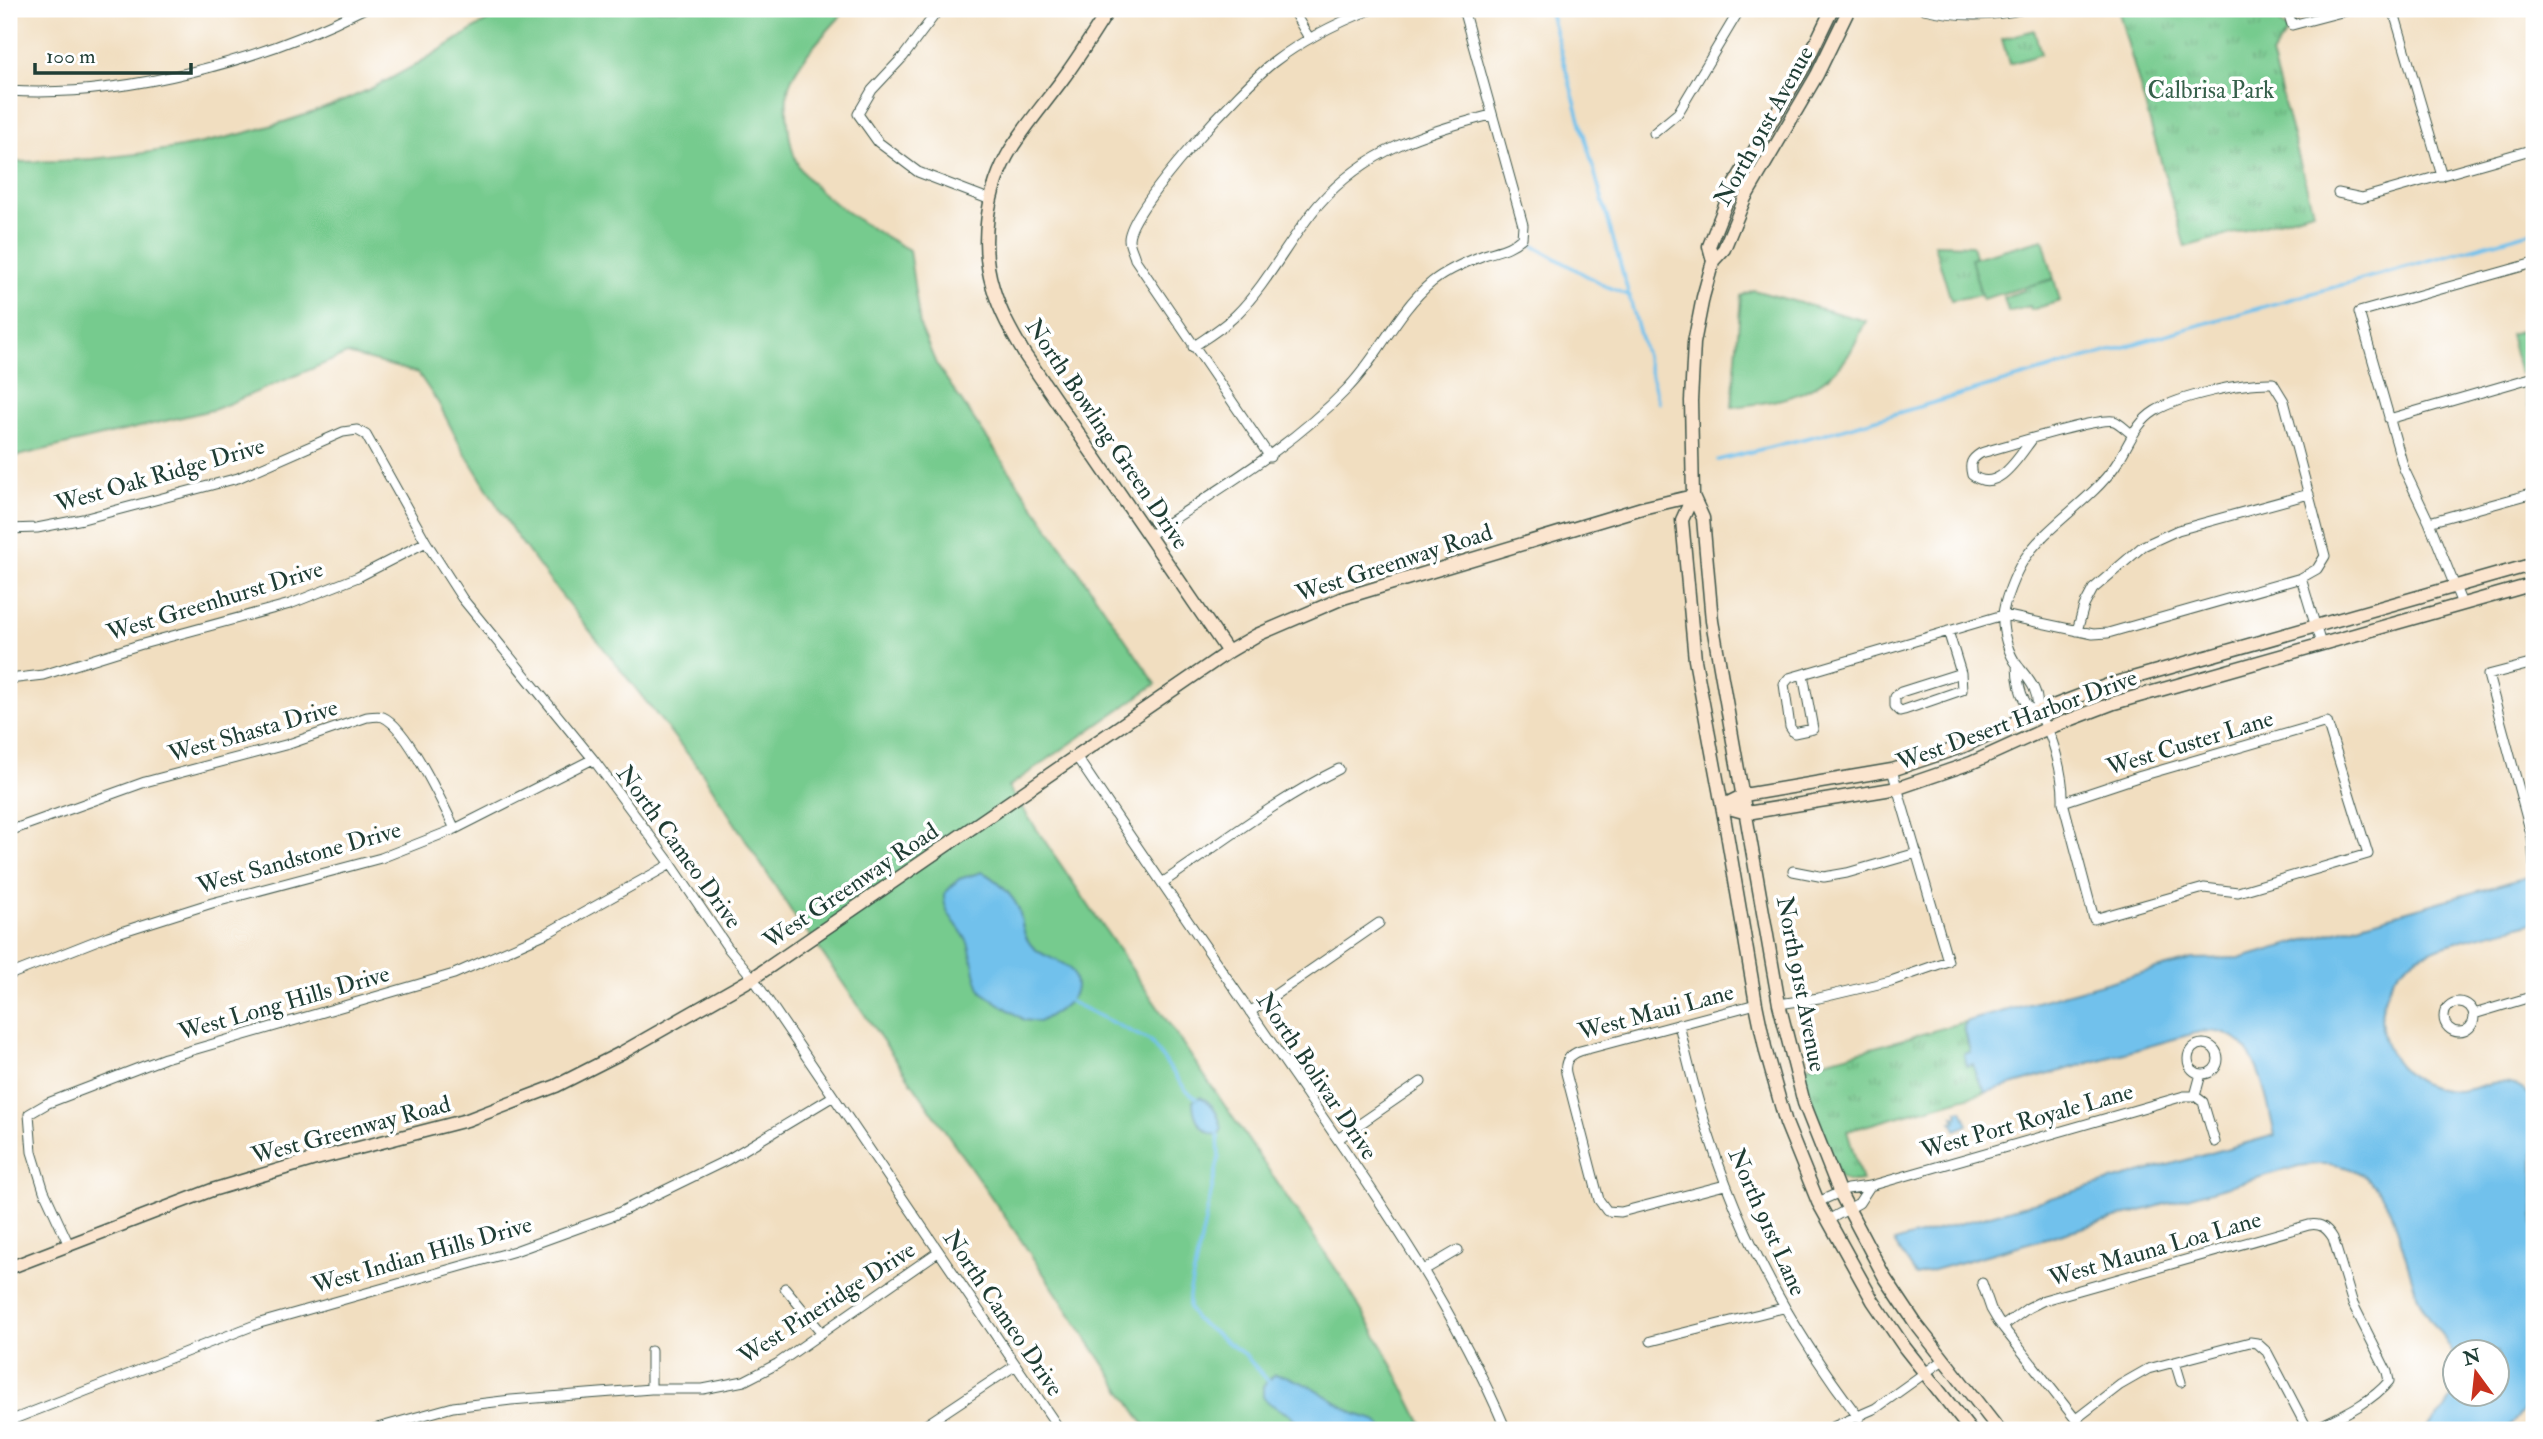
<svg xmlns="http://www.w3.org/2000/svg" width="2543" height="1439" font-family="'IM FELL Double Pica',serif">
<defs>
<pattern id="park-tufts" width="24" height="20" patternUnits="userSpaceOnUse" patternTransform="scale(1.75)"><rect width="24" height="20" fill="#76cb8e"/><path d="M3 7l-1-3M5 7V3M7 7l1-3M15 17l-1-3M17 17v-4M19 17l1-3" fill="none" stroke="#60a675"/></pattern>
</defs>
<rect width="100%" height="100%" fill="#fff"/>
<filter id="ink" filterUnits="userSpaceOnUse"><feTurbulence type="fractalNoise" baseFrequency=".0143" numOctaves="2"/><feDisplacementMap in="SourceGraphic" scale="14" xChannelSelector="R" yChannelSelector="G"/><feConvolveMatrix kernelMatrix="1 2 1 2 8 2 1 2 1" color-interpolation-filters="sRGB"/></filter>
<filter id="wash" filterUnits="userSpaceOnUse"><feTurbulence type="fractalNoise" baseFrequency=".00686" numOctaves="4" result="noise"/><feDisplacementMap in="SourceGraphic" scale="28" xChannelSelector="R" yChannelSelector="G"/><feGaussianBlur stdDeviation="1.57" result="paint"/><feColorMatrix in="noise" values="0 0 0 0 0 0 0 0 0 0 0 0 0 0 0 0 0 1.4 0 .05"/><feComposite in="paint" operator="in"/></filter>
<g filter="url(#wash)">
<rect width="100%" height="100%" fill="#f1dec0"/>
<!-- green -->
<path fill="#76cb8e" stroke="#4a8461" stroke-width="2" d="M505 9H847C829 30 797 60 789 86 785 98 787 111 788 123 789 138 793 158 801 170 822 200 876 232 909 250L920 326 936 364 1156 684 1008 787 1344 1281 1383 1347 1425 1430H1148L1021 1240 804 927 802 928 702 772 547 577 515 534 460 445 439 404 418 373 347 354 216 409 9 458V162C118 163 230 144 333 105 394 82 450 44 505 9Z
M2043 239 2054 279 1982 299 1970 259Z
M1753 290 1866 321C1859 333 1854 349 1845 360 1814 397 1777 402 1732 407L1741 296Z"/>
<!-- park -->
<path fill="url(#park-tufts)" stroke="#4a8461" stroke-width="2" d="M2118 9H2277L2280 23 2288 31 2271 55 2313 211 2185 247Z
M2034 30 2041 54 2009 64 2002 39Z
M1934 244 1972 245 1975 257 1971 259 1981 295 1951 300Z
M2054 279 2060 301 2031 310 2030 306 2008 312 2004 297 2025 290V287Z
M2534 327C2534 344 2537 364 2520 374L2510 334Z
M2534 387V425L2524 389Z
M1968 1021 1964 1026 1970 1052 1964 1054 1967 1065 1973 1064 1976 1076 1986 1092 1847 1131 1862 1181C1853 1183 1847 1183 1839 1176L1800 1068Z"/>
<!-- water -->
<path fill="#71c1ec" stroke="#487f90" stroke-width="2" d="M982 872C995 878 1014 896 1019 910 1023 924 1022 934 1031 945 1046 963 1075 957 1076 986 1076 1003 1052 1014 1039 1022L1024 1020 982 992C973 977 974 959 968 943 960 925 943 915 944 894L959 879Z
M2534 875V922C2501 931 2440 942 2412 960 2398 969 2387 986 2383 1003 2373 1050 2410 1092 2458 1091 2475 1090 2492 1079 2510 1083 2521 1085 2528 1092 2534 1101V1401L2505 1430H2424L2445 1410 2455 1390 2456 1394H2498V1352H2456L2455 1358C2446 1336 2428 1321 2419 1299 2394 1234 2395 1149 2299 1166L1916 1275 1894 1242 2275 1135C2264 1092 2258 1023 2199 1032L1986 1092 1976 1076 1973 1064 1967 1066 1964 1054 1970 1052 1964 1026 1968 1021 2192 959 2242 958Z
M1200 1097C1213 1102 1219 1116 1222 1129L1218 1135C1201 1133 1193 1117 1193 1101Z
M1962 1110 1968 1125 1956 1130 1952 1122 1956 1121 1954 1116 1958 1117 1957 1111Z
M1274 1375 1286 1376 1310 1386 1355 1414 1375 1420 1385 1430H1301C1294 1410 1275 1412 1263 1397V1386Z"/>
<g fill="none" stroke-linecap="round" stroke-linejoin="round">
<!-- stream -->
<path stroke="#71c1ec" stroke-width="3.5" d="M1549 9 1659 403
M1527 242 1603 285 1630 296
M1718 460 1843 429 2206 323 2534 231
M1069 1001 1150 1041 1186 1090 1196 1098
M1218 1135 1219 1157 1189 1295V1308L1195 1319 1245 1355 1269 1382"/>
</g>
</g>
<g filter="url(#ink)">
<g fill="none" stroke-linecap="round" stroke-linejoin="round">
<!-- street casing -->
<g stroke="#3e5549" stroke-width="11">
<path id="street" d="M939 9 903 57 872 90 858 114 878 142 918 172 991 200
M1292 9 1309 38
M1924 9C1958 17 1991 17 2025 9
M2287 9 2292 25 2353 9
M2393 9 2442 176
M9 91C124 98 261 61 363 9
M1654 133 1678 113 1740 9
M2338 193 2362 198 2534 149
M1193 347C1207 337 1224 327 1236 315 1269 282 1289 239 1319 204 1366 150 1425 132 1491 115
M2389 419 2534 377
M2033 438C2019 456 1998 495 1972 475 1969 464 1971 459 1981 453 2003 447 2098 417 2114 421 2120 423 2127 431 2132 434
M1270 457 1135 259C1134 254 1129 245 1129 239 1130 207 1245 84 1274 62 1304 39 1337 23 1372 9
M2429 522 2534 493
M9 529 37 528 83 519 238 478 343 432 357 430 366 435 426 542 462 598 593 759 671 864 728 948 753 978 1060 1430
M1150 535C1218 489 1289 449 1346 390 1379 357 1396 312 1432 282 1447 270 1466 262 1484 255 1499 250 1510 249 1522 238L1523 225 1463 9
M2301 578 2321 644
M2462 604 2429 522 2404 469 2359 312 2534 263
M1948 631 1961 673 1962 690 1904 710 1900 711 1895 706V697L1901 692 1961 673
M2077 631 2084 606 2093 589 2143 546 2178 530 2309 494
M2534 663 2488 675 2532 837 2534 865
M2017 665C2017 678 2020 697 2029 707 2031 710 2035 710 2038 713 2053 732 2064 778 2063 802L2094 919 2204 888 2238 892 2368 854 2327 722 2141 776 2063 802
M1803 674 1813 729 1794 733 1790 727 1784 684 1789 678 1803 674 2003 615 2093 634 2108 633 2301 578 2317 569 2325 556 2284 401 2273 383C2243 382 2180 396 2155 411 2134 424 2129 446 2115 466 2090 502 2047 524 2023 561 2016 572 2003 602 2003 616 2002 631 2008 654 2018 666 2030 681 2040 691 2037 712
M9 679 43 675 139 645 290 604 358 577 426 542
M1076 756C1149 865 1223 972 1297 1080 1374 1192 1453 1304 1506 1430
M9 831 145 782 289 744 367 717C373 717 378 715 383 717 407 727 443 804 455 829
M1793 871 1824 877 1847 873 1917 853
M1162 883C1220 844 1276 800 1339 769
M9 975 108 936 212 903 381 858 455 829 593 759
M2444 1017a15 15 0 1 1 30 0a15 15 0 1 1-30 0Z
M1779 1004 1819 998 1891 981 1948 961 1892 770
M1250 1012 1379 923
M2474 1014 2534 996
M1679 1024C1712 1176 1764 1294 1859 1418
M2188 1059a15 15 0 1 1 30 0a15 15 0 1 1-30 0Z
M2201 1074 2195 1096 2203 1102 2215 1142
M1338 1139 1421 1082
M1725 1185 1621 1212 1607 1211 1599 1200 1566 1073C1564 1061 1569 1055 1580 1051L1756 1004
M1818 1202 1847 1189 1870 1186 2184 1096H2195
M1828 1220 1859 1203 1870 1186
M69 1245 44 1191 32 1152 29 1114 48 1103 165 1058 454 974 549 932 671 864
M1424 1270 1458 1250
M1982 1283 1991 1309 1998 1321 2084 1430
M785 1288 822 1333
M2003 1326 2028 1308 2044 1300 2309 1225C2321 1223 2327 1228 2333 1238L2353 1304 2387 1372 2389 1381C2370 1404 2338 1417 2312 1430
M1651 1341 1783 1308
M651 1351V1389
M2175 1362 2181 1382
M2076 1419 2120 1385 2148 1369 2250 1342 2257 1343 2267 1352 2308 1430
M9 1421 260 1323 515 1251 614 1215 727 1160 832 1097
M370 1430 453 1407 511 1400 651 1389H703L744 1381 777 1364 938 1252
M918 1430 1016 1365
M1826 1430 1876 1408 1943 1360"/>
</g>
<!-- secondary casing -->
<g stroke="#3e5549" stroke-width="15">
<path id="secondary" d="M1109 9C1094 33 1079 57 1062 80 1045 103 1026 125 1011 149 987 189 979 243 993 288 1000 312 1012 333 1025 355L1228 652
M1849 9 1817 75 1745 198 1724 249 1713 261 1703 297 1694 343 1691 401 1693 496 1703 518 1712 621 1779 1004 1804 1103 1839 1191 1884 1276 1916 1324 1999 1430
M1713 261 1709 246 1732 188 1804 67 1832 9
M1693 496 1682 520 1695 660 1725 822 1756 1004 1766 1052 1786 1123 1818 1202 1873 1301 1905 1348 1970 1430
M1722 806 1744 795 1892 770 1964 746 2037 712 2108 685 2534 564
M1722 806 1747 813 1898 788 1971 763 2046 729 2114 703 2534 584
M9 1268 212 1190 312 1160 467 1120 556 1086 623 1052 753 978 1228 652 1257 635 1343 598 1642 508 1693 496"/>
</g>
<!-- street -->
<use href="#street" stroke="#fff" stroke-width="9"/>
<!-- secondary -->
<use href="#secondary" stroke="#fbe5cf" stroke-width="12"/>
</g>
</g>
<g text-anchor="middle" dominant-baseline="central" stroke-width="7" stroke-linejoin="round" paint-order="stroke">
<!-- park labels -->
<g font-size="24" fill="#35604a" stroke="#fff">
<text x="2211" y="90">Calbrisa Park</text>
</g>
<!-- street labels -->
<g font-size="24" fill="#1f3d34" stroke="#fff">
<text transform="translate(1764 126) rotate(-61)">North 91st Avenue</text>
<text transform="translate(1107 434) rotate(56)">North Bowling Green Drive</text>
<text transform="translate(160 475) rotate(-16)">West Oak Ridge Drive</text>
<text transform="translate(1394 563) rotate(-18)">West Greenway Road</text>
<text transform="translate(215 601) rotate(-17)">West Greenhurst Drive</text>
<text transform="translate(2017 720) rotate(-20)">West Desert Harbor Drive</text>
<text transform="translate(253 731) rotate(-16)">West Shasta Drive</text>
<text transform="translate(2190 743) rotate(-17)">West Custer Lane</text>
<text transform="translate(679 847) rotate(54)">North Cameo Drive</text>
<text transform="translate(299 858) rotate(-16)">West Sandstone Drive</text>
<text transform="translate(851 886) rotate(-34)">West Greenway Road</text>
<text transform="translate(1801 984) rotate(79)">North 91st Avenue</text>
<text transform="translate(284 1003) rotate(-16)">West Long Hills Drive</text>
<text transform="translate(1656 1012) rotate(-15)">West Maui Lane</text>
<text transform="translate(1317 1076) rotate(56)">North Bolivar Drive</text>
<text transform="translate(2027 1121) rotate(-16)">West Port Royale Lane</text>
<text transform="translate(351 1130) rotate(-15)">West Greenway Road</text>
<text transform="translate(1767 1222) rotate(66)">North 91st Lane</text>
<text transform="translate(2155 1249) rotate(-16)">West Mauna Loa Lane</text>
<text transform="translate(422 1255) rotate(-16)">West Indian Hills Drive</text>
<text transform="translate(827 1303) rotate(-33)">West Pineridge Drive</text>
<text transform="translate(1003 1313) rotate(56)">North Cameo Drive</text>
</g>
</g>
<!-- margin -->
<rect width="2543" height="1439" fill="none" stroke="#fff" stroke-width="35"/>
<!-- north arrow -->
<g transform="translate(2476 1373) rotate(345)"><circle r="33" fill="#ffffff" stroke="#a5b1ae" stroke-width="2"/>
<path d="M0-5L12 26L0 18L-12 26Z" fill="#c8321e"/>
<text y="-10" font-size="19" font-weight="bold" text-anchor="middle" fill="#1f3d34">N</text>
</g>
<!-- scale -->
<path d="M35 63v10h156v-10" fill="none" stroke="#1f3d34" stroke-width="3.5"/>
<text x="46" y="63" font-size="21" fill="#1f3d34" stroke="#ffffff" stroke-width="5" paint-order="stroke">100 m</text>
</svg>
